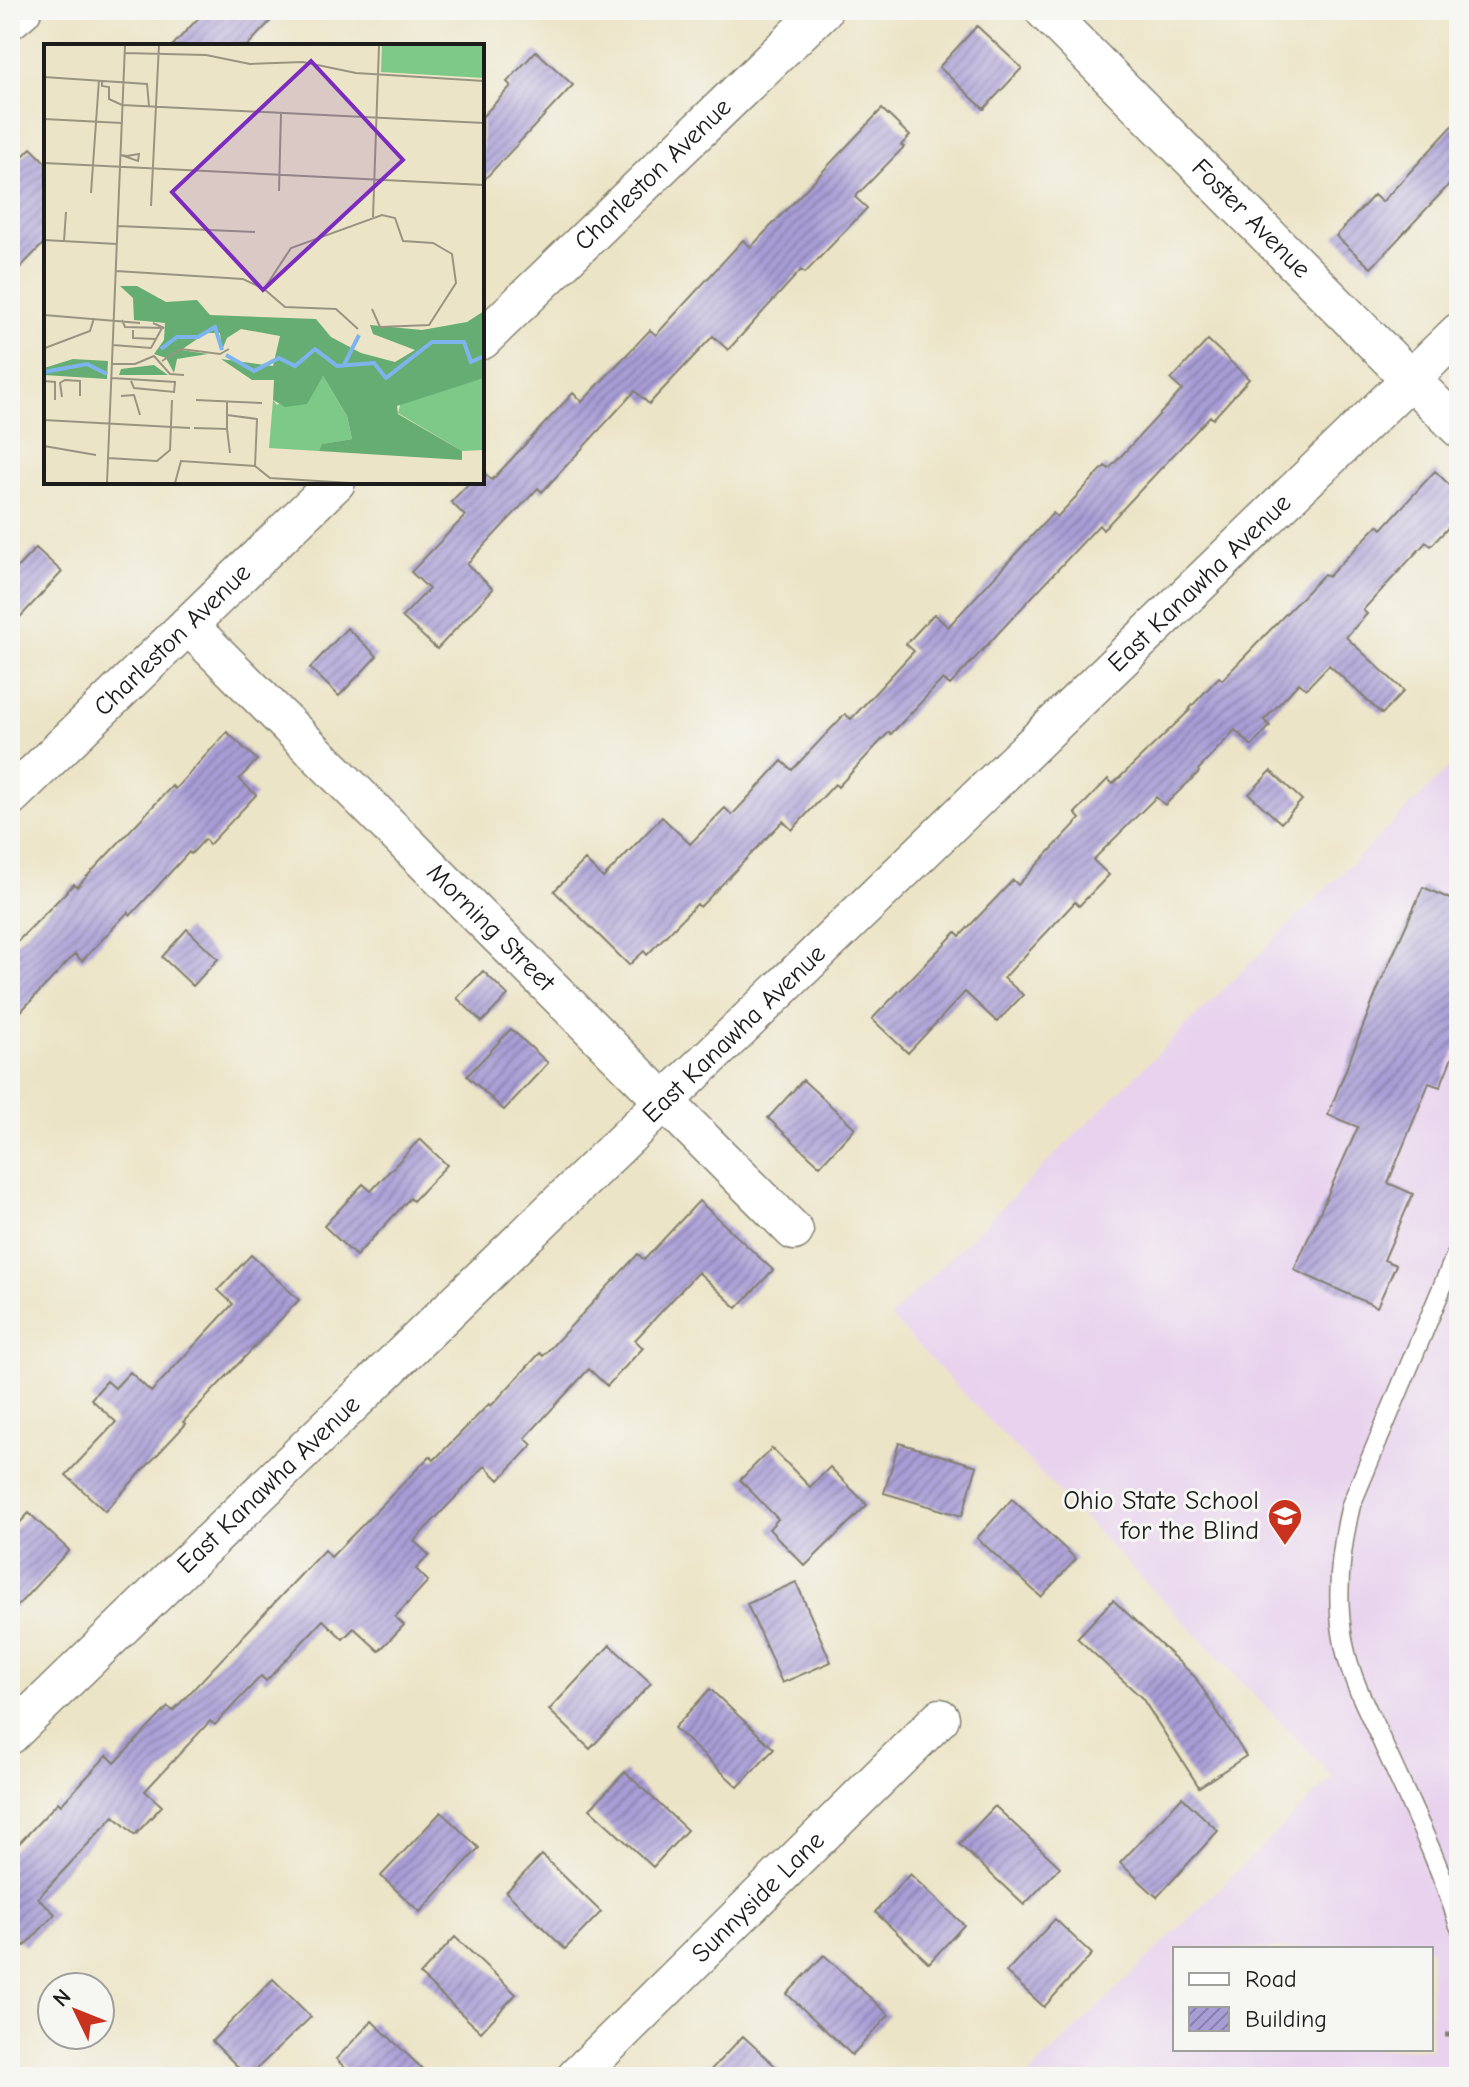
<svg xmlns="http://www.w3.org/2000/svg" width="1469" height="2087" font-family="'Comic Neue',sans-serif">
<defs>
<pattern id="building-hatch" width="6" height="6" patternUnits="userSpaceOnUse" patternTransform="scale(2)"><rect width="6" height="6" fill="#a99dd6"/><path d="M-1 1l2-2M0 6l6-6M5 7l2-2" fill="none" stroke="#897fad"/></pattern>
</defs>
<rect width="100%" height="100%" fill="#f6f6f2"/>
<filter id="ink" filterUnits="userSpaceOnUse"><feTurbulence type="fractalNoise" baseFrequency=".0125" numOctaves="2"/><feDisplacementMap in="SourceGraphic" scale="16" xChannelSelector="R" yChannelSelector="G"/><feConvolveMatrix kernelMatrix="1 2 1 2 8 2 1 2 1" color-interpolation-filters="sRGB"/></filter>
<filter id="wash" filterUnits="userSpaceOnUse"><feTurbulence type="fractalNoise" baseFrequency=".006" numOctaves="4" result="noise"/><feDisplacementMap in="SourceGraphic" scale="32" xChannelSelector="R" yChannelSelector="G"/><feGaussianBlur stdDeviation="1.8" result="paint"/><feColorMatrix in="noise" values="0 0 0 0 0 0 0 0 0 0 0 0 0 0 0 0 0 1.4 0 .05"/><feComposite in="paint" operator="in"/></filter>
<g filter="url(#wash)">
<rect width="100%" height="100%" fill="#ece4c6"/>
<!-- built -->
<path fill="#e8d2ee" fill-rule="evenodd" d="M1459 758V2077H1027L1333 1777 890 1317ZM1175 1949H1431V2049H1175Z"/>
<g id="blocks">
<!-- building -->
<path fill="url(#building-hatch)" d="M206 10H281L247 46H172Z
M977 26 1022 68 984 109 939 67Z
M536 51 573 85 482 182V117L511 86 507 82Z
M882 109 910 136 901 145 904 147 855 197 867 208 805 273 801 270 728 350 713 336 649 404 635 391 542 492 538 488 467 564 493 589 437 649 402 617 429 589 411 572 465 516 451 502 470 482H482V471L492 480 573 393 582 402 650 330 656 335 743 240 751 247Z
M1459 119V174L1371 268 1336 236 1374 195 1382 202Z
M31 148 46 163V241L10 278V169Z
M1208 340 1249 379 1213 419 1210 416 1103 530 1099 525 950 685 943 679 891 734 889 732 838 787 835 784 792 830 783 821 700 907 697 904 647 955 644 951 629 965 554 891 585 860 603 878 662 817 690 844 725 808 732 815 782 761 792 770 845 714 851 719 914 651 906 644 934 614 948 627 1053 513 1057 517 1105 466 1109 469 1182 390 1171 380Z
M1435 471 1459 494V516L1431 546 1426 542 1363 610 1367 614 1346 637 1404 691 1382 714 1329 665 1306 689 1299 683 1264 720 1270 726 1252 746 1235 730 1198 770 1199 772 1165 805 1156 797 1093 860 1109 875 1079 906 1075 902 1004 978 1023 995 997 1022 965 992 908 1053 872 1019 956 932 960 936 1013 880 1018 885 1080 819 1075 813 1108 779 1113 784 1190 710 1189 709 1219 677 1222 680 1324 574 1328 577 1378 525 1382 529Z
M36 548 62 572 10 628V575Z
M347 628 377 656 339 696 310 668Z
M227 732 257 760 239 779 256 795 209 845 205 839 191 854 189 852 131 915 128 912 82 961 75 954 10 1023V949L74 884 77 887 172 786 175 789Z
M1271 771 1302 800 1281 823 1249 794Z
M1423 887 1459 903V1040L1440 1087 1429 1083 1388 1183 1413 1194 1384 1260 1396 1265 1377 1307 1294 1270 1358 1127 1328 1115 1377 991Z
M187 929 218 959 193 986 162 957Z
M483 971 508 995 482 1022 457 998Z
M511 1029 548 1063 504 1110 467 1076Z
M803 1080 855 1128 820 1166 768 1118Z
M420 1139 447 1165 413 1201 410 1198 356 1256 324 1226 363 1184 371 1191Z
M699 1201 773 1270 737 1308 698 1272 635 1340 643 1348 607 1386 589 1369 525 1438 532 1445 499 1480 485 1466 414 1541 429 1555 416 1569 428 1581 395 1617 404 1625 379 1651 354 1628 343 1639 323 1620 266 1681 261 1676 215 1725 210 1721 145 1791 162 1806 135 1835 114 1816 38 1898 55 1914 25 1946 10 1932V1853L58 1802 61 1805 107 1755 115 1763 168 1707 173 1711 324 1550 331 1557 430 1456 434 1460 489 1404 491 1406 540 1353 543 1356 638 1254 644 1260Z
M251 1255 299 1300 183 1422 186 1424 105 1511 66 1475 116 1422 91 1399 107 1381 115 1388 130 1372 151 1392 233 1304 218 1290Z
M899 1443 977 1466 962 1516 884 1493Z
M772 1448 810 1487 830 1467 867 1505 805 1566 769 1529 778 1519 740 1480Z
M1012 1499 1076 1559 1041 1597 977 1538Z
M29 1513 69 1550 10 1614V1533Z
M796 1582 831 1662 782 1683 747 1604Z
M1113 1600 1195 1677 1246 1756 1199 1787 1142 1698 1077 1638Z
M610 1645 651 1683 590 1749 549 1710Z
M710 1689 774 1749 738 1787 674 1728Z
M625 1772 687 1830 653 1867 590 1809Z
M1182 1797 1218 1831 1157 1897 1120 1863Z
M995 1806 1060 1867 1024 1905 959 1844Z
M441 1812 479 1848 420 1912 381 1876Z
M542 1855 601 1912 565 1949 506 1892Z
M910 1874 964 1925 929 1963 875 1912Z
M1055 1919 1092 1954 1044 2007 1006 1972Z
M455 1937 516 1994 481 2032 420 1975Z
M824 1955 889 2015 852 2055 787 1994Z
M273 1979 311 2017 248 2077 212 2041Z
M372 2021 431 2077H354L336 2059Z
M743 2036 787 2077H704Z"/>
</g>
</g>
<g filter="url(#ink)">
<use href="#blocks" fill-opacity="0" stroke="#848071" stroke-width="2"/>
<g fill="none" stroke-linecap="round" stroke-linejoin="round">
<!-- lane casing -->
<g stroke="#848071" stroke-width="21">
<path id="lane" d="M1459 1247 1351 1505C1338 1559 1333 1620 1352 1673 1359 1694 1370 1715 1379 1735 1407 1798 1439 1860 1459 1926"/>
</g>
<!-- street casing -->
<g stroke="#848071" stroke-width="41">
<g id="street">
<path id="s1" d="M1044 10 1459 428"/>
<path d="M10 20 22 10"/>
<path id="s2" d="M482 340 823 10"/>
<path id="s3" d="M188 625 794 1231"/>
<path id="s4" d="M10 797 336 482"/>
<path id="s5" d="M10 1735 1459 332"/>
<path id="s6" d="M576 2077 940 1718"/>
</g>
</g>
<!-- path -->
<path stroke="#848071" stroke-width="5" stroke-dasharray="6 6" stroke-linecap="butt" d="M1445 2035H1450"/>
<!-- lane -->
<use href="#lane" stroke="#fff" stroke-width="18"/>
<!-- street -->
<use href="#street" stroke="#fff" stroke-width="38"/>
</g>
</g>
<!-- icons -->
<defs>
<g id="school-pin" transform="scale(1.8)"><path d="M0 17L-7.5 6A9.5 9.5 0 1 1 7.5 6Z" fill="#c8321e" stroke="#f6f6f2"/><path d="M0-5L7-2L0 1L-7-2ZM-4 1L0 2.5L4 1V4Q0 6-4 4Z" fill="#fff"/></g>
</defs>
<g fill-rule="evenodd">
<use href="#school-pin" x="1285" y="1516"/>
</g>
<g text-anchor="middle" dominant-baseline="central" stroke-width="6" stroke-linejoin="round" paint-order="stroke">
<!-- street labels -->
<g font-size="26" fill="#1c1c1c" stroke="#f6f6f2">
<text stroke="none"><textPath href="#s2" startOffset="238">Charleston Avenue</textPath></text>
<text stroke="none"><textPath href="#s1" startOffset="294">Foster Avenue</textPath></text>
<text stroke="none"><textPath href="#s5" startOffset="1656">East Kanawha Avenue</textPath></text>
<text stroke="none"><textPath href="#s4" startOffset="226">Charleston Avenue</textPath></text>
<text stroke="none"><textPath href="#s3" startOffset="428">Morning Street</textPath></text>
<text stroke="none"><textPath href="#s5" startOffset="1008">East Kanawha Avenue</textPath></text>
<text stroke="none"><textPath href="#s5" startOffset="360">East Kanawha Avenue</textPath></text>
<text stroke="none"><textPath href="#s6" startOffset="256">Sunnyside Lane</textPath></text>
</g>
<!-- poi labels -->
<g font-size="26" fill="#1c1c1c" stroke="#f6f6f2" text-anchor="end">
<text x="1259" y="1501">Ohio State School<tspan x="1259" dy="30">for the Blind</tspan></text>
</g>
</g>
<!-- overview -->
<g transform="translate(44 44)">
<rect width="440" height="440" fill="#ece4c6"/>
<path d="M338 1H440V34L337 28ZM279 332 303 372 308 395 279 400 275 407 225 404 229 356 233 361ZM440 334V406L418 407 354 369 357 358Z" fill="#7dc987"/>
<path d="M76 242H93L122 258 153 256 166 271 272 275 287 293 317 309 351 318 371 306 329 290 326 281 378 286 423 278 440 267V334L353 362 354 370 418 407V416L275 407 278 400 308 395 303 372 279 332 263 360 241 363 229 356 230 336H208L177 315 229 322 236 292 197 285 183 294 178 306 176 289H162L137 306 164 310 133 315 130 329 122 314 110 310 120 296 121 279 90 276 89 254ZM29 315 64 317 63 335 0 331V324ZM110 321 124 331H75L77 325Z" fill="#66ad74"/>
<path d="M390 1H425L412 13 389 16Z" fill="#7dc987"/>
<path fill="none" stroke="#7eb4ed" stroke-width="4" d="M117 305 133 293H154L171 283 178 306M182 311 210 327 235 314 251 322 271 305 293 322 330 319 342 334 388 298H420L427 318 440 312M300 321 315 291M0 328 43 320 63 330"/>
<path fill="none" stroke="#999482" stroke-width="2" d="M80 9 162 11 206 20 259 18 312 29 440 37M0 33 103 40 105 62M58 36V42L65 43V55L78 61 440 79M0 75 78 79M95 110 94 117 77 111 83 112ZM0 119 440 141M235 147 237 69M47 149 55 36M107 162 115 1M329 173 335 1M74 182 211 188M0 196 73 200M20 197 22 168M72 227 199 235 220 245 247 204 338 171 351 174 359 197 389 199 408 210 412 239 385 281 336 283 328 265M220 245 241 263 292 265 314 285M0 271 96 279M78 276 81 283 120 284 109 279M89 286V294L112 295M69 301 107 304 118 284M1 304 46 287 50 274M118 317 137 305 176 310 185 305M68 320H91L110 312 126 330 140 331M68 334 131 338 130 348 90 344 87 337M0 337 11 338V356M77 352 90 351 96 371M18 353 16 339 21 336 36 337V352M152 356 218 359M183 371 213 375 211 422M0 376 146 384M150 384 183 385V357M183 385 186 409M0 402 52 411M64 414 113 417 126 406 128 356M63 439 81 1M131 439 137 417 211 422 226 434 306 439"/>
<path fill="#7b2cbf" fill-opacity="0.15" stroke="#7b2cbf" stroke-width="4" d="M267 17 359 116 219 246 128 148Z"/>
<rect width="440" height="440" fill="none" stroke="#1c1c1c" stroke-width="4"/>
</g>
<!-- margin -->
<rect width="1469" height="2087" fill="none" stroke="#f6f6f2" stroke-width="40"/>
<!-- legend -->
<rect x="1173" y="1947" width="260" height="104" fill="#f6f6f2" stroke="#9f9f9c" stroke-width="2"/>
<rect x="1189" y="1973" width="40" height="12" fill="#ffffff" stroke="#9f9f9c" stroke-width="2"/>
<text x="1245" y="1987" font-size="24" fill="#1c1c1c">Road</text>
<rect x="1189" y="2007" width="40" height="24" fill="url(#building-hatch)" stroke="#9f9f9c" stroke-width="2"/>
<text x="1245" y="2027" font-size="24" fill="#1c1c1c">Building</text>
<!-- north arrow -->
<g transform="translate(76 2011) rotate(313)"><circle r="38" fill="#f6f6f2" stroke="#9f9f9c" stroke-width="2"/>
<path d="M0-6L14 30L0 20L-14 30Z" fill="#c8321e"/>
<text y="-12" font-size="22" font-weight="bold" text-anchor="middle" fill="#1c1c1c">N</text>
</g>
</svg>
